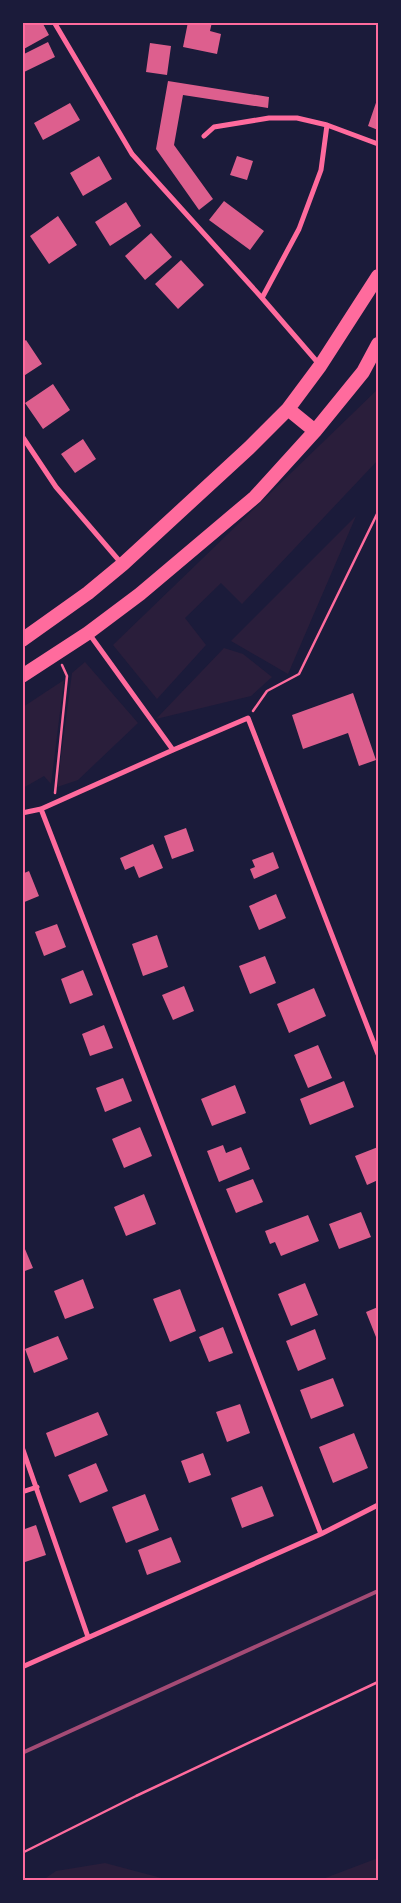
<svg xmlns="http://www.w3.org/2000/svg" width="401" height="1903" font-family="'Alegreya Sans',sans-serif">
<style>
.green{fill:#2a1e3b}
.building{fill:#dd5f8e}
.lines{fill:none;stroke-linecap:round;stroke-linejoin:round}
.path{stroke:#ff6b9d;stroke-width:2.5}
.minor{stroke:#ff6b9d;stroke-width:5}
.trunk{stroke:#ff6b9d;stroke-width:14}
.rail{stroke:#a44b75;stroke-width:4}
.neatline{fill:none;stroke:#ff6b9d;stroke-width:2}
</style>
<rect width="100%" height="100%" fill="#1b1b3a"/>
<!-- green -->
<path class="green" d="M 378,389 L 378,460 L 242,604 L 221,583 L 185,618 L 206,645 L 157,699 L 113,645 Z
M 356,516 L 288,674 L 231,641 Z
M 224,648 L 243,654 L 272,677 L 251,696 L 156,719 Z
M 85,662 L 138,723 L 78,780 L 57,787 L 72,673 Z
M 64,680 L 51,784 L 44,776 L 23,788 L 23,707 Z
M 378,1858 L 378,1880 L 320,1880 Z
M 105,1863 L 169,1880 L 43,1880 L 56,1871 Z"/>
<!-- building -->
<path class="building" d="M 30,22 L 42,22 L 49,35 L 22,50 L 22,27 Z
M 188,22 L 212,22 L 210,31 L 221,34 L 217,54 L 183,47 Z
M 48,42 L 55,57 L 22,73 L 22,55 Z
M 150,43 L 171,46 L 167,75 L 146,72 Z
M 168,81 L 269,97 L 268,108 L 183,95 L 174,145 L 213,199 L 199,210 L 156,149 Z
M 378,97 L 378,130 L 368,126 Z
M 70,103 L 80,120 L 43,140 L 34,123 Z
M 99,156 L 112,179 L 83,196 L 70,173 Z
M 237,156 L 253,161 L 247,180 L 230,175 Z
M 224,201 L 264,231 L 250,250 L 209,220 Z
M 126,202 L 141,226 L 110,246 L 95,222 Z
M 58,216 L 77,245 L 49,264 L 30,236 Z
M 151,233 L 172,257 L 145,280 L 125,256 Z
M 181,260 L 204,285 L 178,309 L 155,284 Z
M 26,340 L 42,364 L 22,377 L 22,343 Z
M 53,384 L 70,410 L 43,429 L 25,403 Z
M 83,439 L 96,459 L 75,473 L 61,454 Z
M 353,693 L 376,760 L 359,766 L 348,733 L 303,749 L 292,715 Z
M 186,828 L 194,851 L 172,859 L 164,836 Z
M 153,844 L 163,868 L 139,878 L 134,866 L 125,870 L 120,858 Z
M 273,852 L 279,868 L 254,879 L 250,869 L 255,867 L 252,860 Z
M 29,871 L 39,896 L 22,903 L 22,874 Z
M 276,894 L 286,918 L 259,930 L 249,906 Z
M 57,924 L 66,947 L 44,956 L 35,932 Z
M 157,935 L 168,967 L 143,976 L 132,944 Z
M 265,956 L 276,983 L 250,994 L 239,966 Z
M 83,970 L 93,995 L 70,1004 L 61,979 Z
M 184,986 L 194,1011 L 173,1020 L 162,995 Z
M 314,988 L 326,1016 L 289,1033 L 277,1004 Z
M 104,1025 L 113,1048 L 90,1056 L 82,1034 Z
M 318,1045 L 332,1078 L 308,1088 L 294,1055 Z
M 123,1078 L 132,1101 L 105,1112 L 96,1088 Z
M 344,1081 L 354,1107 L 310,1125 L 300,1099 Z
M 235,1085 L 246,1113 L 212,1126 L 201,1099 Z
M 140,1127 L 152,1156 L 124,1168 L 112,1139 Z
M 223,1145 L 226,1153 L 241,1147 L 250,1169 L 219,1182 L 207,1151 Z
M 378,1147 L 378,1180 L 367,1185 L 355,1156 Z
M 253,1179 L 263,1202 L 236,1213 L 226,1189 Z
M 144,1194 L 156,1224 L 126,1236 L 114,1207 Z
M 361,1212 L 371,1237 L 339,1249 L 329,1224 Z
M 308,1215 L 319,1241 L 281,1256 L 275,1242 L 270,1244 L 265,1231 Z
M 22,1242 L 33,1268 L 22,1272 Z
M 83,1279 L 94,1308 L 65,1319 L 54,1291 Z
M 305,1283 L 318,1315 L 291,1326 L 278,1294 Z
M 180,1289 L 196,1331 L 170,1342 L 153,1299 Z
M 378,1307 L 378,1342 L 366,1312 Z
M 223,1327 L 233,1353 L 209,1362 L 199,1337 Z
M 315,1329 L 326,1359 L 298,1371 L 286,1341 Z
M 58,1336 L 68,1359 L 34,1373 L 25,1349 Z
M 333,1378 L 344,1406 L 311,1419 L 300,1390 Z
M 240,1404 L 250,1433 L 227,1442 L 216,1412 Z
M 98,1412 L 108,1435 L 55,1457 L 46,1433 Z
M 354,1433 L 368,1468 L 333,1483 L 319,1447 Z
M 203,1453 L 211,1475 L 189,1483 L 181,1461 Z
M 96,1463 L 108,1491 L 80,1503 L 68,1475 Z
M 262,1486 L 274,1516 L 242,1528 L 231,1498 Z
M 145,1494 L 159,1530 L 126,1543 L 112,1507 Z
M 36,1525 L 46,1555 L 22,1563 L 22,1530 Z
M 171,1537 L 181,1562 L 147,1575 L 138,1550 Z"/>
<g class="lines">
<!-- path -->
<path class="path" d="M 253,711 L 267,691 L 299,674 L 378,512
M 55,793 L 67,676 L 62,665
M 22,1853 L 136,1796 L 378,1682"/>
<!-- minor -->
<path class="minor" d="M 54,22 L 132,154 L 262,298 L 319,364
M 204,136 L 214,127 L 269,118 L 297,118 L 327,125 L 378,144
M 262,298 L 299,229 L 321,170 L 327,125
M 22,436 L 56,487 L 122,564
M 90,635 L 173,750
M 41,809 L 321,1534
M 22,813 L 41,809 L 173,750 L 248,718 L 378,1054
M 22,1447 L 88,1637
M 22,1492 L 37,1487
M 22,1667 L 321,1534 L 378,1505"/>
<!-- trunk -->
<path class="trunk" d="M 288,409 L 315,431
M 22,640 L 88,593 L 123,564 L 249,448 L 288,409 L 320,366 L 378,276
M 22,676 L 88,633 L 140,594 L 255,497 L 315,431 L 363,372 L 378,344"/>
<!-- rail -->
<path class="rail" d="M 22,1753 L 378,1591"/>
</g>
<!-- border -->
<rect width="401" height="1903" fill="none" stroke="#1b1b3a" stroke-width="48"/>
<rect x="24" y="24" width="353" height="1855" class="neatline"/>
</svg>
